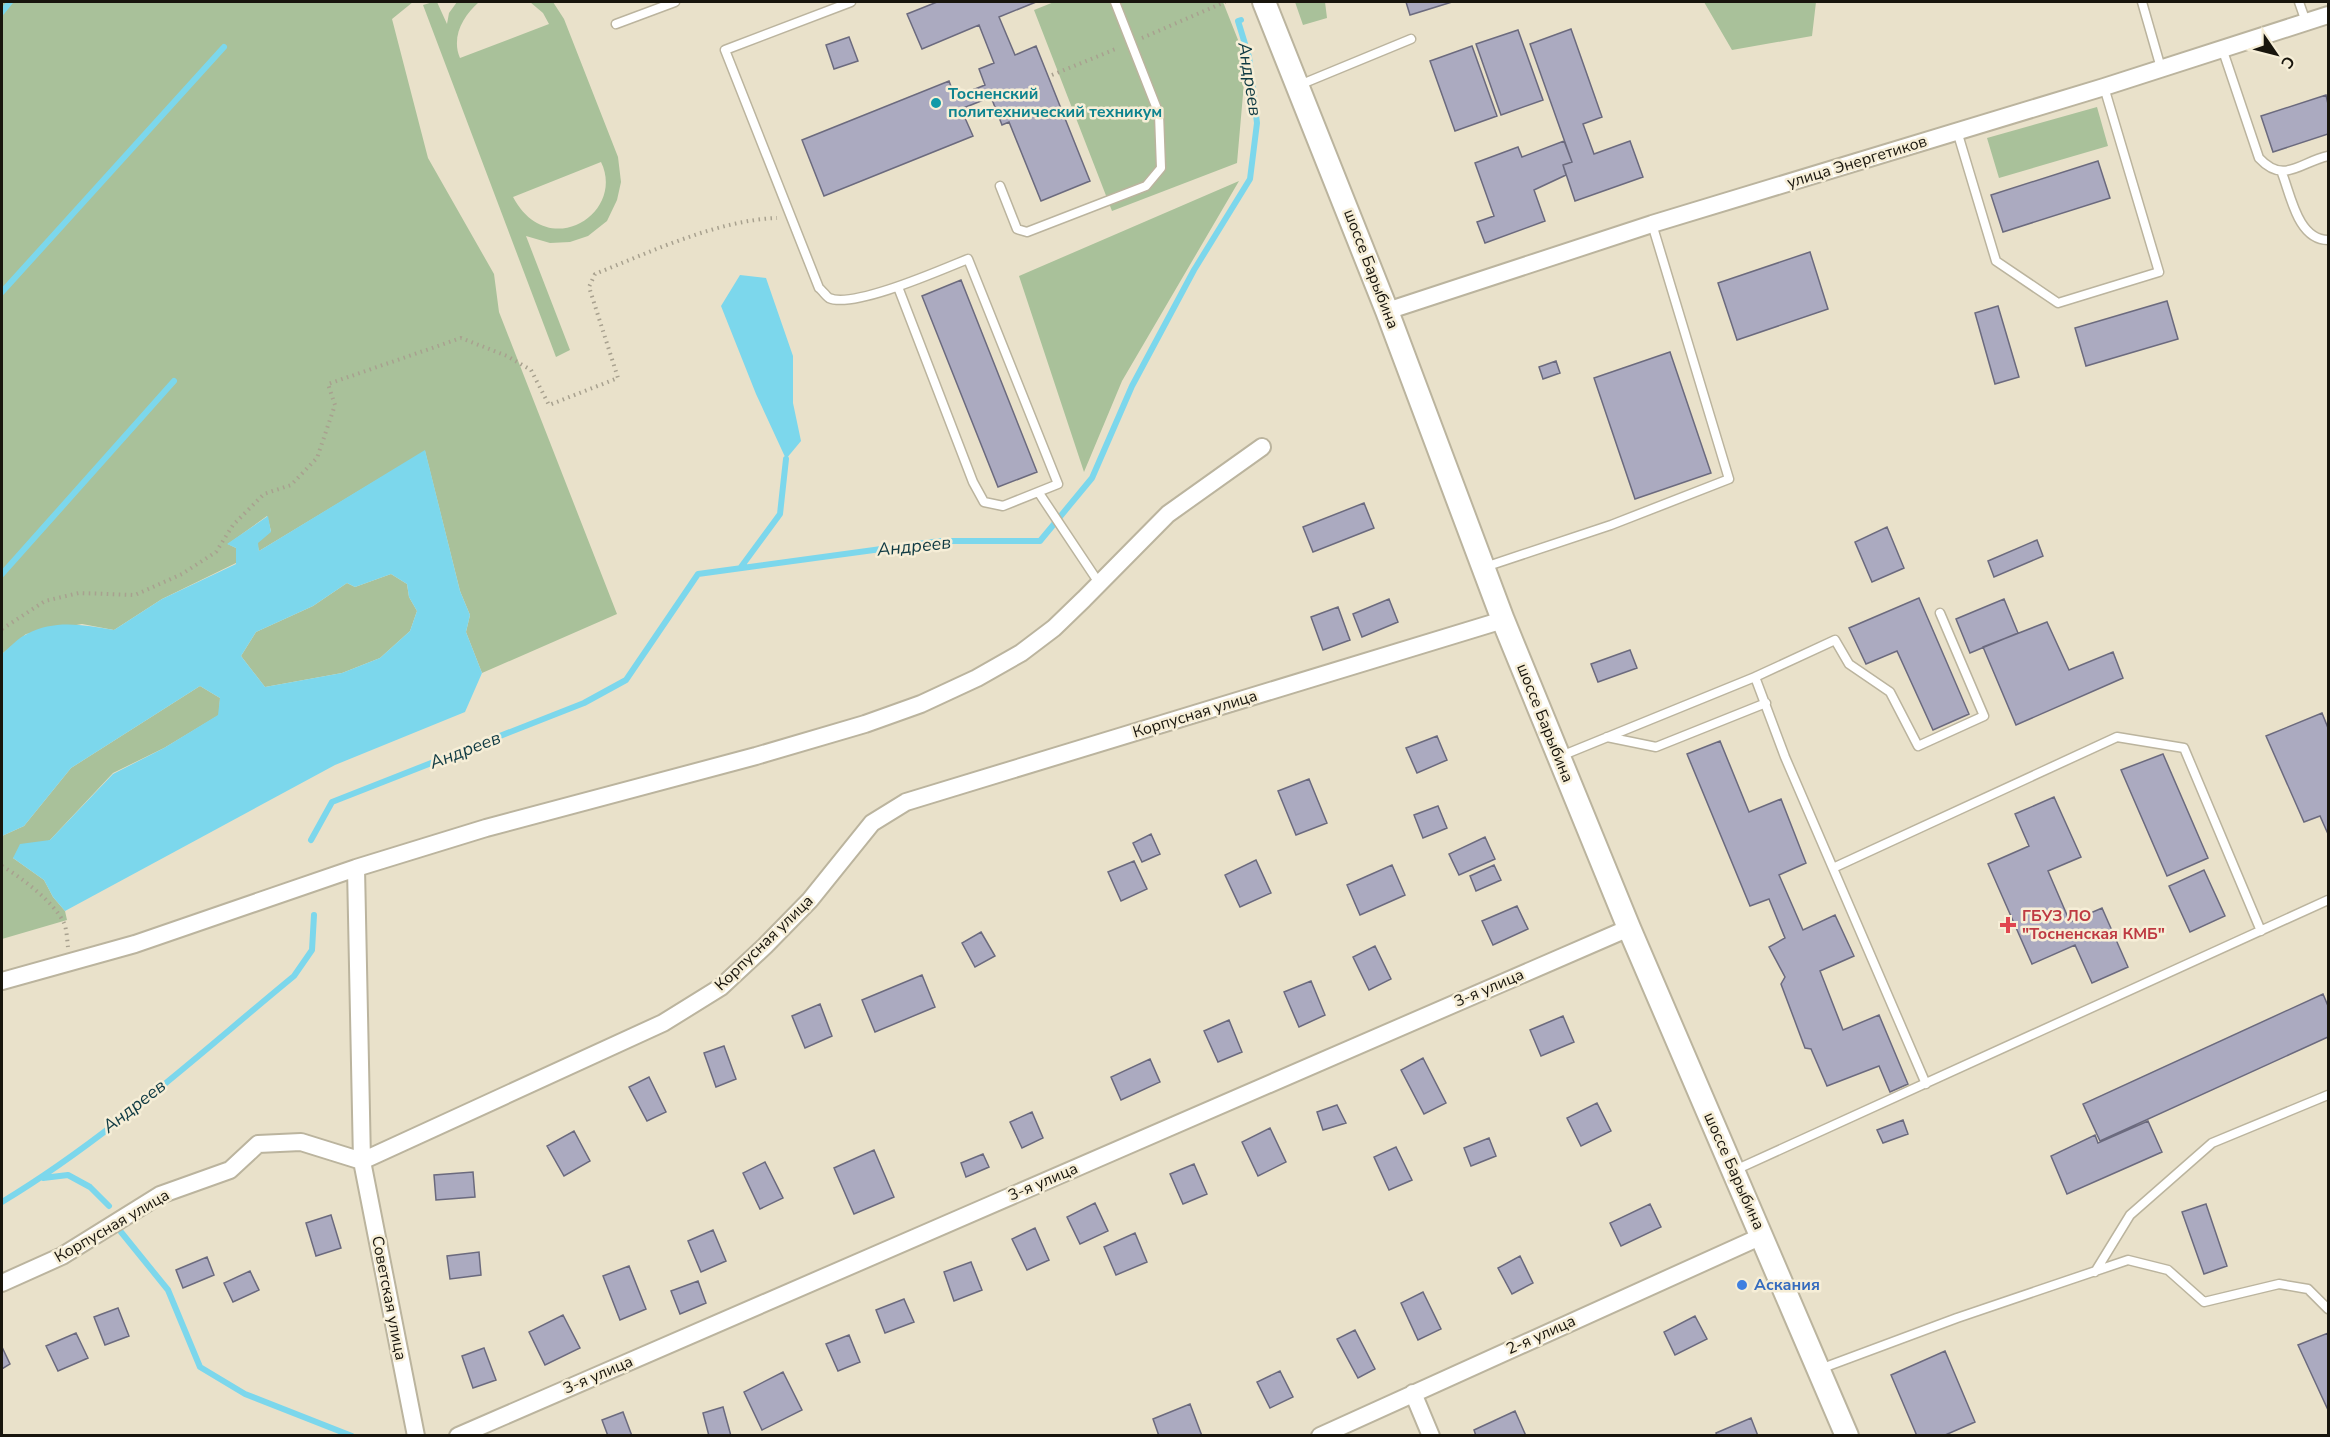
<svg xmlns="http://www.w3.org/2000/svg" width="2330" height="1437" font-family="'Nunito Sans',sans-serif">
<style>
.green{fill:#a9c19a;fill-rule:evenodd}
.water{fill:#7cd7ec;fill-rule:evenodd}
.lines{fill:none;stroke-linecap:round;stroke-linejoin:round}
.stream{stroke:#7cd7ec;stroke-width:6}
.building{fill:#abaac0;stroke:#6b6a7e;stroke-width:1.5}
.service-casing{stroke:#bbb49e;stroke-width:11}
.minor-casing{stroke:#bbb49e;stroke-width:20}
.secondary-casing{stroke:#bbb49e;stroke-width:26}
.path{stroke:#a8a18f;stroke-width:4;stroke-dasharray:1.5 4.5;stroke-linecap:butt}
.service{stroke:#fff;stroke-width:8}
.minor{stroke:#fff;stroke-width:16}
.secondary{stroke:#fff;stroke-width:22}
.culture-dot{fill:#0f9aa8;stroke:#f6eed7;stroke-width:2}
.health-dot{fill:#e0444e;stroke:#f6eed7;stroke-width:2}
.shop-dot{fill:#3f7fe0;stroke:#f6eed7;stroke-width:2}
.labels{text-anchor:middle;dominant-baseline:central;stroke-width:5;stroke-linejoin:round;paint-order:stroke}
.culture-label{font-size:16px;font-weight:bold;fill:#0d838f;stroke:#f6eed7;text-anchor:start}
.street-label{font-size:16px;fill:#18150d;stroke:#f6eed7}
.health-label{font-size:16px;font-weight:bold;fill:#be3a42;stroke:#f6eed7;text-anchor:start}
.shop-label{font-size:16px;font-weight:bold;fill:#366cbe;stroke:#f6eed7;text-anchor:start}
.water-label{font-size:18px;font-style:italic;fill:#0f3a43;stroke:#f6eed7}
</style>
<rect width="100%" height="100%" fill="#e9e1ca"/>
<!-- green -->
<path class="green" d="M 2,2 L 413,2 L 392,19 L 428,158 L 494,274 L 499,312 L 617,614 L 482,673 L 466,632 L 470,615 L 460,591 L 425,451 L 259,551 L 257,543 L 271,531 L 267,516 L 228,544 L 236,548 L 236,563 L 162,599 L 114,630 L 82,624 L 26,634 L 2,654 Z
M 433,2 L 437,2 L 447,24 L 449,13 L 457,2 L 479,2 C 463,16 451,37 460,58 L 549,24 L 543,13 L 530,2 L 553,2 L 564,19 L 618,157 L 621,182 L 617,200 L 607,221 L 588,236 L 570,242 L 550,243 L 526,236 L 570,350 L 556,357 L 423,5 ZM 601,162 C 626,213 548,263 513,197 Z
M 1054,2 L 1223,2 L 1246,60 L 1237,163 L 1112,211 L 1034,10 Z
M 1295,2 L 1325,2 L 1327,18 L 1303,25 Z
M 1704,2 L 1816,2 L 1812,36 L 1732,50 Z
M 2097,107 L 2108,146 L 1999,178 L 1987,138 Z
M 1239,181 L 1122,381 L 1084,472 L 1019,276 Z
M 391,574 L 407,584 L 409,597 L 417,611 L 410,631 L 380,658 L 342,673 L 265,687 L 241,656 L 256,632 L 313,606 L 347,583 L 355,587 Z
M 200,686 L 220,698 L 219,715 L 164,748 L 113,773 L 50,840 L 13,858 L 44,880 L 53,897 L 65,911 L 67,920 L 2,939 L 2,836 L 24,826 L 71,768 Z"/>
<!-- water -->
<path class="water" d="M 740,275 L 766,278 L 793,356 L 793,403 L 801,441 L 786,459 L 756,394 L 721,306 Z
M 425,450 L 460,591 L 470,615 L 466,632 L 482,673 L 465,712 L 335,765 L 65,911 L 53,897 L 44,880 L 13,858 L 20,844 L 50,840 L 113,774 L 164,748 L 218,715 L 220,698 L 200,686 L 71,768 L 24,826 L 2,836 L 2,654 C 10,647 18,638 27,634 C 55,619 84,625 114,630 L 162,599 L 236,564 L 236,548 L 227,544 L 268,516 L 271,532 L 258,543 L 259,551 ZM 391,574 L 407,584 L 409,597 L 417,611 L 410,631 L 380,658 L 342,673 L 265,687 L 241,656 L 256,632 L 313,606 L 347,583 L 355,587 Z"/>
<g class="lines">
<!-- stream -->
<path class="stream" d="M 2,12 L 10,2
M 2,292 L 224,47
M 741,567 L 780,514 L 786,459
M 2,574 L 174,381
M 311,840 L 332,802 L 584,703 L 626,680 L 698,574 L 940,541 L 1040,541 L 1092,478 L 1132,386 L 1194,270 L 1250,179 L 1257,123 L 1249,57 L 1238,21 L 1241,20
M 43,1178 L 68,1175 L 90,1187 L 109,1206
M 2,1202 C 107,1139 199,1054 294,976 L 312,950 L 314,915
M 121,1232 L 168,1290 L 200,1367 L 245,1394 L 352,1436"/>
</g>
<!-- building -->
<path class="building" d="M 937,2 L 1036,2 L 999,17 L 1015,55 L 1036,46 L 1090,181 L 1041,201 L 1009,122 L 1002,125 L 991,97 L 961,109 L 973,136 L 824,196 L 802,140 L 949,81 L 955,97 L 985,85 L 979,69 L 994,63 L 979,25 L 922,49 L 907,14 Z
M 1406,2 L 1452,2 L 1410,15 Z
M 1571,29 L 1602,117 L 1583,124 L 1594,154 L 1630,141 L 1643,177 L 1575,201 L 1563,165 L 1572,162 L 1530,44 Z
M 1518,30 L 1543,100 L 1501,115 L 1476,44 Z
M 849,37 L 858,61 L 834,69 L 826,45 Z
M 1472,46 L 1497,116 L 1455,131 L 1430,61 Z
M 2326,95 L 2328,104 L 2328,134 L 2273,152 L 2261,116 Z
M 1564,141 L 1572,162 L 1563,165 L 1566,175 L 1534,190 L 1545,221 L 1485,243 L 1477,222 L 1494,216 L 1475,163 L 1518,147 L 1522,157 Z
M 2098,161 L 2110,198 L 2003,232 L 1991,195 Z
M 1810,252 L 1828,309 L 1737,340 L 1718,283 Z
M 961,280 L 1037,472 L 998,487 L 922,296 Z
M 2167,301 L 2178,339 L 2086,366 L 2075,328 Z
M 1998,306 L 2019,377 L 1995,384 L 1975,313 Z
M 1670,352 L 1711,473 L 1635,499 L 1594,378 Z
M 1556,361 L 1560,373 L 1543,379 L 1539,367 Z
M 1364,503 L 1374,528 L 1313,552 L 1303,527 Z
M 1887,527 L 1904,568 L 1872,582 L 1855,542 Z
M 2037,540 L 2043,556 L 1994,577 L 1988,561 Z
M 1919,598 L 1969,714 L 1933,730 L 1897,651 L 1866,664 L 1849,628 Z
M 1389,599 L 1398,622 L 1362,637 L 1353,614 Z
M 2004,599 L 2018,633 L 1970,653 L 1956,619 Z
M 1338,607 L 1350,640 L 1323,650 L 1311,617 Z
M 2047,622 L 2069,670 L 2113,652 L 2123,678 L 2016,725 L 1983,647 Z
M 1630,650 L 1637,668 L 1598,682 L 1591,664 Z
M 2322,713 L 2328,728 L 2328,834 L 2320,816 L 2304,822 L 2266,736 Z
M 1437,736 L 1447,760 L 1417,773 L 1406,748 Z
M 1720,741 L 1749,812 L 1781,799 L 1806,863 L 1779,875 L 1803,930 L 1835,915 L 1854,956 L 1820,971 L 1843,1030 L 1879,1015 L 1908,1084 L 1890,1092 L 1879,1066 L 1827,1086 L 1811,1049 L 1805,1048 L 1781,984 L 1785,977 L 1769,947 L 1785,938 L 1769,899 L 1750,906 L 1687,754 Z
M 2163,754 L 2208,858 L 2167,876 L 2121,770 Z
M 1309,779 L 1327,823 L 1296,835 L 1278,791 Z
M 2054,797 L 2081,857 L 2048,871 L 2070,922 L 2102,908 L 2128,967 L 2092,983 L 2075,945 L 2032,964 L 1988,864 L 2029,846 L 2015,814 Z
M 1438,806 L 1447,828 L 1423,838 L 1414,815 Z
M 1151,834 L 1160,854 L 1142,862 L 1133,843 Z
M 1485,837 L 1495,859 L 1459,875 L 1449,854 Z
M 1256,860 L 1271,893 L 1240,907 L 1225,875 Z
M 1134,861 L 1147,889 L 1121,901 L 1108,872 Z
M 1392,865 L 1405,895 L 1360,915 L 1347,885 Z
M 1494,865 L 1501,880 L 1476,891 L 1470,876 Z
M 2204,870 L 2225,916 L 2190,932 L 2169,886 Z
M 1517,906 L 1528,929 L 1493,945 L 1482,921 Z
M 981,932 L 995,956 L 975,967 L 962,943 Z
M 1375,946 L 1391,979 L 1369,990 L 1353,957 Z
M 922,975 L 935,1007 L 875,1032 L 862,1000 Z
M 1311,981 L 1325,1015 L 1299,1027 L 1284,992 Z
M 2323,994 L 2328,1006 L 2328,1037 L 2100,1141 L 2083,1104 Z
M 820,1004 L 832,1036 L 805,1048 L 792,1016 Z
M 1563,1016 L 1574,1042 L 1541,1056 L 1530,1030 Z
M 1229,1020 L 1242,1052 L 1218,1062 L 1204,1031 Z
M 724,1046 L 736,1079 L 716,1087 L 704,1053 Z
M 1423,1058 L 1446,1103 L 1424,1114 L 1401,1070 Z
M 1150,1059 L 1160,1082 L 1121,1100 L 1111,1077 Z
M 649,1077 L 666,1112 L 647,1121 L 629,1087 Z
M 1597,1103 L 1611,1131 L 1581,1146 L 1567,1118 Z
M 1337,1105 L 1346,1123 L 1323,1130 L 1317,1112 Z
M 1032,1112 L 1043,1138 L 1022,1148 L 1010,1122 Z
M 1903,1120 L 1908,1134 L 1883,1143 L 1877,1130 Z
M 2148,1121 L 2162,1152 L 2067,1194 L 2051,1156 L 2095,1135 L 2098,1143 Z
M 1270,1128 L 1286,1162 L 1258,1176 L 1242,1142 Z
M 574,1131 L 590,1161 L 564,1176 L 547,1146 Z
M 1489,1138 L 1496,1156 L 1471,1166 L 1464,1148 Z
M 1396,1147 L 1412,1180 L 1389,1190 L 1374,1157 Z
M 874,1150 L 894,1197 L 854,1214 L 834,1168 Z
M 983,1154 L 989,1167 L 966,1177 L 961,1163 Z
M 765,1162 L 783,1198 L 760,1209 L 743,1173 Z
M 1194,1164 L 1207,1194 L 1183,1204 L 1170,1174 Z
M 473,1172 L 475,1197 L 436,1200 L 434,1175 Z
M 1095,1203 L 1108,1231 L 1080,1244 L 1067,1217 Z
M 1650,1204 L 1661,1227 L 1621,1246 L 1610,1223 Z
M 2206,1204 L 2227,1266 L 2204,1274 L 2182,1212 Z
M 331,1215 L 341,1248 L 316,1256 L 306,1223 Z
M 1035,1228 L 1049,1260 L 1027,1270 L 1012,1239 Z
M 713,1230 L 726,1261 L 701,1272 L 688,1241 Z
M 1135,1233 L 1147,1262 L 1116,1275 L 1104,1247 Z
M 479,1252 L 481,1275 L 450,1279 L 447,1256 Z
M 1520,1256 L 1533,1283 L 1512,1294 L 1498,1268 Z
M 207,1257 L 214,1275 L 183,1288 L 176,1270 Z
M 971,1262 L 982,1290 L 954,1301 L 944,1272 Z
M 629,1266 L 646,1309 L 620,1320 L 603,1276 Z
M 250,1271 L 259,1290 L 233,1302 L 224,1283 Z
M 698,1281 L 706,1303 L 680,1314 L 671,1291 Z
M 1423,1292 L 1441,1329 L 1418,1340 L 1401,1303 Z
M 904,1299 L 914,1322 L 885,1333 L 876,1310 Z
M 118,1308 L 129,1336 L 105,1345 L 94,1317 Z
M 563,1315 L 580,1348 L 545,1365 L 529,1332 Z
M 1695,1316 L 1707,1339 L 1675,1355 L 1664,1332 Z
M 1355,1330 L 1375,1369 L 1358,1378 L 1337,1339 Z
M 76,1333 L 88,1358 L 58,1371 L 46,1346 Z
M 2328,1333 L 2328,1410 L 2298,1345 Z
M 849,1335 L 860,1362 L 838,1371 L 826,1344 Z
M 2,1347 L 10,1364 L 2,1369 Z
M 484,1348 L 496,1380 L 473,1388 L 462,1356 Z
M 1945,1351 L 1975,1422 L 1943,1436 L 1917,1436 L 1891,1375 Z
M 1280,1371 L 1293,1397 L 1270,1408 L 1257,1382 Z
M 783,1372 L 802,1410 L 762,1430 L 744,1392 Z
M 1190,1404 L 1202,1436 L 1159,1436 L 1153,1419 Z
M 723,1407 L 731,1436 L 709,1436 L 703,1413 Z
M 1515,1411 L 1526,1436 L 1476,1436 L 1474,1430 Z
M 623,1412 L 632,1436 L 608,1436 L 602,1420 Z
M 1751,1418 L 1758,1436 L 1717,1436 L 1716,1433 Z"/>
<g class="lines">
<!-- service casing -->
<g class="service-casing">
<path id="service" d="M 851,2 L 725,50 L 819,288 C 822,290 826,296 829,298 C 853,309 943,269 968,259 L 1058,484 L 1003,506 L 984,502 L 973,482 L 898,287
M 2142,2 L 2161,68
M 2299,2 L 2306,22
M 616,24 L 675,2
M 2222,48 L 2259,158 C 2284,185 2300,162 2328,156
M 1297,86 L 1411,39
M 1957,131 L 1996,261 L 2058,303 L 2159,272 L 2104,87
M 2282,173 C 2291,196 2298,240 2328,240
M 1000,186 L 1017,229 L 1027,232 L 1146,186 L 1161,168 L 1159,114 L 1115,2
M 1039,493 L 1099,583
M 1485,567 L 1611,525 L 1729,479 L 1652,224
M 1755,677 L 1835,640 L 1849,664 L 1890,692 L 1918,746 L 1984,716 L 1940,613
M 1607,737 L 1656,747 L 1766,703
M 1561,756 L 1755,677 L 1785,757 L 1926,1084
M 1833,868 L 2117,737 L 2184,748 L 2261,931
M 1733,1171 L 2328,900
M 2095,1272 L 2130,1215 L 2212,1143 L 2328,1095
M 1820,1369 L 1957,1318 L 2128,1260 L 2168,1270 L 2204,1302 L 2279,1284 L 2308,1289 L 2328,1309"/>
</g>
<!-- minor casing -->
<g class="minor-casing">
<path id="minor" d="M 1387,311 L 1652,224 L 2104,87 L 2328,15
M 356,868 L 362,1161 L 416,1436
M 2,981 L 135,944 L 356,868 L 486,828 L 756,756 L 865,724 L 921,704 L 977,678 L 1021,653 L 1054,628 L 1084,599 L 1168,514 L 1262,447
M 2,1283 L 62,1256 L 160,1195 L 230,1170 L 258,1144 L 301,1142 L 362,1161 L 663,1023 L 721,987 L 765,946 L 810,900 L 872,823 L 906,802 L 1503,620
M 1413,1393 L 1431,1436
M 458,1436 L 1629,928
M 1320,1436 L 1762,1236"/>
</g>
<!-- secondary casing -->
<g class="secondary-casing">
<path id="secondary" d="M 1264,2 L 1387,311 L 1503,620 L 1629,928 L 1847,1436"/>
</g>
<!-- path -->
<path class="path" d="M 1142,38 L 1225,2
M 1052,75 L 1118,48
M 2,629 L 45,601 L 79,593 L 135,595 L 182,574 L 216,552 L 233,525 L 264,494 L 291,485 L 317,458 L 335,405 L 328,384 L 461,338 L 507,356 L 531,370 L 549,405 L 618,378 L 589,287 L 595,274 C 650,252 718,220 777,218
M 2,866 C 22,878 54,902 64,923 C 67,930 67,940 68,947"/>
<!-- service -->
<use href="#service" class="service"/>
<!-- minor -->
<use href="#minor" class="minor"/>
<!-- secondary -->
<use href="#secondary" class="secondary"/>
</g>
<!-- markers -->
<circle class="culture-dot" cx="936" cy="103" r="6"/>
<path class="health-dot" d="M2005 916h6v6h6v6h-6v6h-6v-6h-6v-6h6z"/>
<circle class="shop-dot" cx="1742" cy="1285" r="6"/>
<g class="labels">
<!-- culture labels -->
<g class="culture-label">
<text x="948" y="94">Тосненский<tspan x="948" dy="18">политехнический техникум</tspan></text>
</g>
<!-- street labels -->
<g class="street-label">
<text transform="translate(1857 162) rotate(-17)">улица Энергетиков</text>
<text transform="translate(1371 269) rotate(69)">шоссе Барыбина</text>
<text transform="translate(1195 714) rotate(-17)">Корпусная улица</text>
<text transform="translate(1545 723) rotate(68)">шоссе Барыбина</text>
<text transform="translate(764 943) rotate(-44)">Корпусная улица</text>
<text transform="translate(1489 988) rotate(-23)">3-я улица</text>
<text transform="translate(1734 1171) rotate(66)">шоссе Барыбина</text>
<text transform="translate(1043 1182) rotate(-23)">3-я улица</text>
<text transform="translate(112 1226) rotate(-30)">Корпусная улица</text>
<text transform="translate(389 1298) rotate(79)">Советская улица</text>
<text transform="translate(1541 1335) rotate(-24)">2-я улица</text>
<text transform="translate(598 1375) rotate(-23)">3-я улица</text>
</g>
<!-- health labels -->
<g class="health-label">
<text x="2022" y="916">ГБУЗ ЛО<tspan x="2022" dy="18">"Тосненская КМБ"</tspan></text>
</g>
<!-- shop labels -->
<g class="shop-label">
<text x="1754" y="1285">Аскания</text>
</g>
<!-- water labels -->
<g class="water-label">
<text transform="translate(1250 79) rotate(81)">Андреев</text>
<text transform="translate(914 546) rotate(-6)">Андреев</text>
<text transform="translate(465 750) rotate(-21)">Андреев</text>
<text transform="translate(134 1106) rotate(-38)">Андреев</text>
</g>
</g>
<!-- border -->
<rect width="2330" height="1437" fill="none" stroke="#18150d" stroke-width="6"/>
<!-- north arrow -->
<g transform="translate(2276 54) rotate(125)" stroke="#f6eed7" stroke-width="4.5" paint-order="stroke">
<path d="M0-4.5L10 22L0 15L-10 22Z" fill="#18150d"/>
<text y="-9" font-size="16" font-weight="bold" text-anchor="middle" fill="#18150d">С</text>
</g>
</svg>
